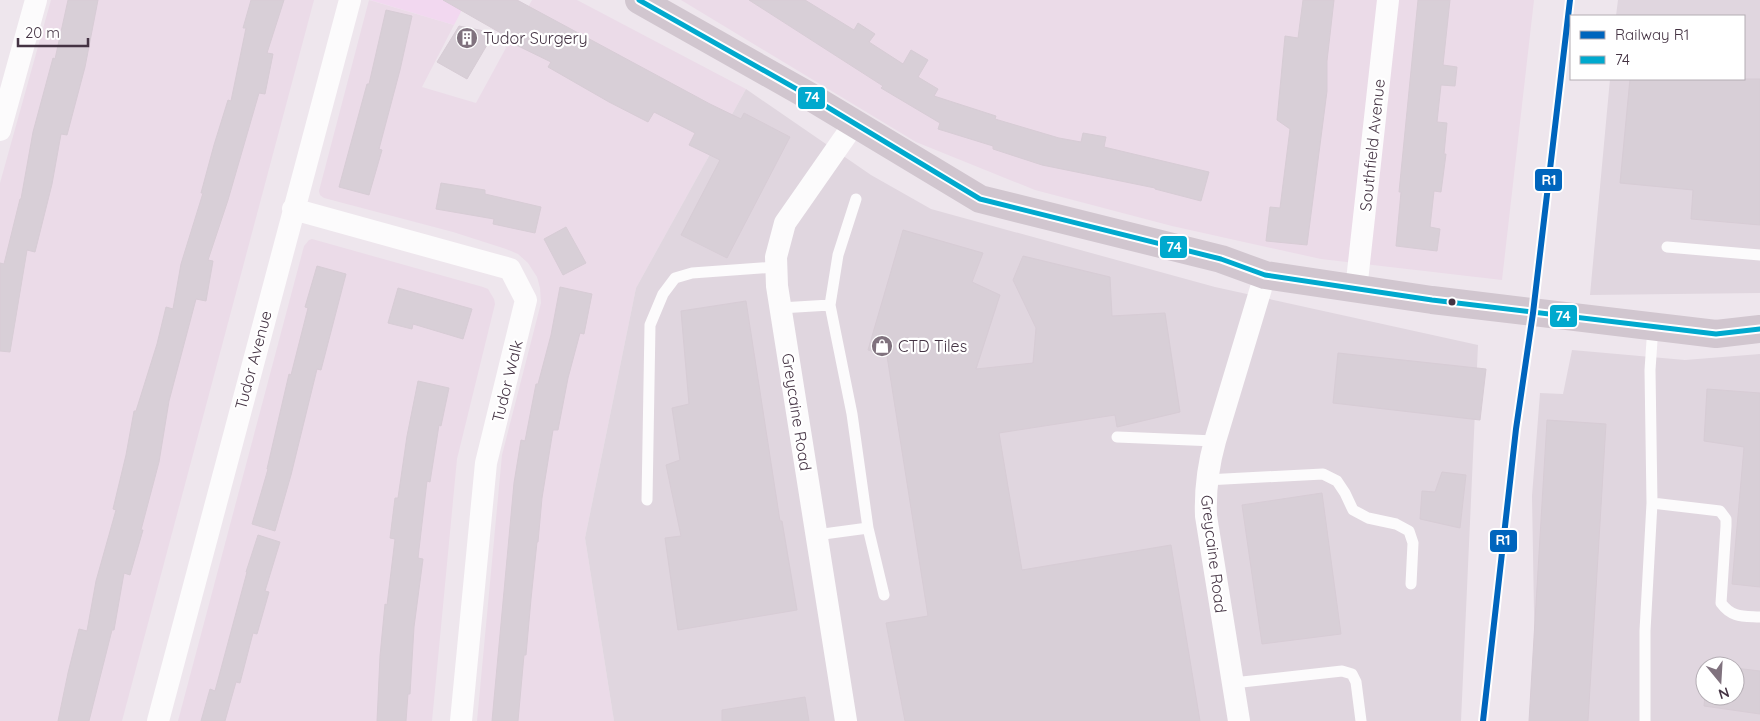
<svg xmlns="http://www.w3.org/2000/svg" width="1760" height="721" font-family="Quicksand,sans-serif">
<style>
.residential{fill:#ebdbe8}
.commercial{fill:#f2d8f0}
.industrial{fill:#e0d6df;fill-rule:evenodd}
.building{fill:#d8cfd7;stroke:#d7ccd5}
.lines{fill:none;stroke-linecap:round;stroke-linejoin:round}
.lane{stroke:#fcfbfc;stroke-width:11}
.street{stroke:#fcfbfc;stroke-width:22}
.secondary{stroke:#d1c6cf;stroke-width:28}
.bus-1-casing{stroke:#fff;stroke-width:9}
.bus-1{stroke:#00a9ce;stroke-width:5}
.rail-1-casing{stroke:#fff;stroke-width:10}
.rail-1{stroke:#0065bd;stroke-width:6}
.bus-dot{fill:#443343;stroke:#fff;stroke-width:2}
.labels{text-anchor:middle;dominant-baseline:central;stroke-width:4.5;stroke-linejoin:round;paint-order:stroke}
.poi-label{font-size:16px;fill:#443343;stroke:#fff;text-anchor:start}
.street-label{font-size:16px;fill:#443343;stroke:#fff}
.line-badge{stroke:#fff;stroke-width:2}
.badge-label{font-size:14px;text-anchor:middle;font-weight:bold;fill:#fff}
</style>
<rect width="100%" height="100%" fill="#eee6ed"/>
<!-- residential -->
<path class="residential" d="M 51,0 L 314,0 L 122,721 L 0,721 L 0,183 Z
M 369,0 L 454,25 L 422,87 L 476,103 L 532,0 L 577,0 L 746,89 L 636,288 L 585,538 L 614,721 L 477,721 L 502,455 L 541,303 L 540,288 L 537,277 L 528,263 L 518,254 L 506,249 L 453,232 L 324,198 L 320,195 L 319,191 Z
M 681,0 L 1534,0 L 1502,280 L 1321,259 L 1172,226 L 1035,190 L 916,142 Z
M 312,239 L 483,287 L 488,289 L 494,299 L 495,304 L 457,459 L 432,721 L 178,721 L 304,246 L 309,240 Z"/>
<!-- commercial -->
<path class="commercial" d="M 370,0 L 467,0 L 454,25 Z"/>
<!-- industrial -->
<path class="industrial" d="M 1618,0 L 1760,0 L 1760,293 L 1590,295 L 1610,79 L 1744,79 L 1744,16 L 1616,16 Z
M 746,89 L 871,175 L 931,209 L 1215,287 L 1478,345 L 1461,721 L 614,721 L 585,538 L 636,288 Z
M 1572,350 L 1685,360 L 1760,354 L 1760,721 L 1532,721 L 1535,670 L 1532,496 L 1540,393 L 1563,394 ZM 1705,666 L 1735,666 L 1735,696 L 1705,696 Z"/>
<!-- building -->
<path class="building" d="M 68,0 L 98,0 L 85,67 L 67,135 L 61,134 L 52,184 L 35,252 L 27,250 L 10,352 L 0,351 L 0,263 L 4,264 L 20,199 L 21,199 L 33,132 L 53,58 L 55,59 Z
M 251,0 L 284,0 L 267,53 L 273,54 L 265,94 L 259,93 L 228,200 L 208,260 L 213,261 L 206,301 L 196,299 L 169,401 L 159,462 L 141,530 L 143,530 L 130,575 L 124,573 L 114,630 L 112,630 L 89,721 L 58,721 L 68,673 L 79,629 L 87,631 L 96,581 L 116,510 L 113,509 L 126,455 L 134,411 L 136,411 L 157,344 L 166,307 L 173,309 L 181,264 L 203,193 L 201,193 L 214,145 L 228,100 L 231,101 L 246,28 L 243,28 Z
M 443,0 L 517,0 L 710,104 L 741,119 L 744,113 L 790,137 L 727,258 L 681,235 L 720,160 L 689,145 L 695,133 L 654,112 L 648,122 L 609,102 L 548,67 L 551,62 L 512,43 L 513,40 Z
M 749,0 L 805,0 L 854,30 L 858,23 L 875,34 L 869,42 L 903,64 L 911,50 L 928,60 L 918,77 L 938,89 L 934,96 L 996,116 L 995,119 L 1059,138 L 1081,142 L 1083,133 L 1106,137 L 1104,147 L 1209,172 L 1201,201 L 1155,189 L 1155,188 L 1042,165 L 993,149 L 993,146 L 938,129 L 940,123 L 881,88 L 883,86 Z
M 1303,0 L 1334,0 L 1327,61 L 1327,91 L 1307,245 L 1266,241 L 1270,207 L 1280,208 L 1290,129 L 1277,120 L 1285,36 L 1298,38 Z
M 1418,0 L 1450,0 L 1443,65 L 1457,67 L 1455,86 L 1441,85 L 1437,122 L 1447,123 L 1444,154 L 1446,154 L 1441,192 L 1434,191 L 1430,227 L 1440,229 L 1437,251 L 1396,246 L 1401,192 L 1399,192 Z
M 386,10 L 412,16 L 400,70 L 379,149 L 382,150 L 369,195 L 339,187 L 367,84 L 369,84 Z
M 459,26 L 494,33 L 467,79 L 437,62 Z
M 1630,79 L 1760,79 L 1760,225 L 1691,219 L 1693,190 L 1620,183 Z
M 441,183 L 485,190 L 485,194 L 541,207 L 535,233 L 493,224 L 494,219 L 436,209 Z
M 566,227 L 586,263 L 563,275 L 544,239 Z
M 903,230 L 983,253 L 972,282 L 1000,295 L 976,369 L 1033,363 L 1036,328 L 1013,280 L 1023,256 L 1110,277 L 1112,316 L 1165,313 L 1180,412 L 1117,427 L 1115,415 L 999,433 L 1022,570 L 1171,545 L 1200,721 L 905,721 L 886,623 L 928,616 L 887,356 L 868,350 Z
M 317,266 L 346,274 L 321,370 L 317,369 L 291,475 L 275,531 L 252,524 L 268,469 L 267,469 L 289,374 L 291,375 L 308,308 L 305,307 Z
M 560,287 L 592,294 L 584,334 L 580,333 L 568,378 L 558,430 L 553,430 L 542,498 L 538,542 L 537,542 L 531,599 L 526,655 L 524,655 L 518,721 L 492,721 L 514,483 L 521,440 L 525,441 L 536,384 L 538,384 L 551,335 Z
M 398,288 L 472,309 L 463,339 L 413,324 L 412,329 L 388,323 Z
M 746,301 L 780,521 L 782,521 L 797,610 L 678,630 L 665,538 L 681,536 L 666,465 L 680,460 L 672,408 L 689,404 L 681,311 Z
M 1338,353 L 1486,369 L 1480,420 L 1333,403 Z
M 418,381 L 449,388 L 441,426 L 439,425 L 430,482 L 427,481 L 418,558 L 423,559 L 414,627 L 410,694 L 408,694 L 406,721 L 377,721 L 380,656 L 385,604 L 387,605 L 395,539 L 390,538 L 395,498 L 398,498 L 407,436 Z
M 1707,389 L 1760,393 L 1760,587 L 1732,584 L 1744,447 L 1704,441 Z
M 1547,420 L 1606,424 L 1588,721 L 1529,721 Z
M 1442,472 L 1466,475 L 1460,528 L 1420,519 L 1422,491 L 1435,492 Z
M 1322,493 L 1341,634 L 1262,644 L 1242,505 Z
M 258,535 L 280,542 L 265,591 L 269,592 L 257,634 L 253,633 L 240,683 L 236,682 L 225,721 L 201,721 L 210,689 L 215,691 L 247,572 L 246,572 Z
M 1735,668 L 1760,671 L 1760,714 L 1704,706 L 1705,696 L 1735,696 Z
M 805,697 L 809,721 L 722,721 L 722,710 Z"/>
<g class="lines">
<!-- lane -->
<path class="lane" d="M 856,199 L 838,255 L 830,305 L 852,414 L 868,528 L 884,595
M 1667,247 L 1760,255
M 780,308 L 830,305
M 1117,437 L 1215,441
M 1206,480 L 1323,474 L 1337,481 L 1345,493 L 1353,510 L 1368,518 L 1396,524 L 1409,531 L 1413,543 L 1411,584
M 647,500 L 650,325 L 663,294 L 675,278 L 692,273 L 776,267
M 1652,503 L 1720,511 L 1726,519 L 1726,526 L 1721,603 C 1732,618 1743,616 1760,617
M 816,535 L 868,528
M 1233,683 L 1342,671 L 1352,674 L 1356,682 L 1361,721
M 1645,721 L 1645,631 L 1652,503 L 1650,370 L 1653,326"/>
<!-- street -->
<path class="street" d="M 0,130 L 36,0
M 293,209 L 510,269 L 526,300 L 486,463 L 461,721
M 1356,290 L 1388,0
M 158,721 L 350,0
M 846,721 L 777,286 L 776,257 L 785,223 L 854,124
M 1239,721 L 1206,516 C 1205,490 1208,466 1215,441 L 1265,275"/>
<!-- secondary -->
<path class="secondary" d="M 639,0 L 809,96 L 980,199 L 1221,259 L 1265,275 L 1432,300 L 1716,334 L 1760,329"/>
<!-- bus-1 casing -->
<g class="bus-1-casing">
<path id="bus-1" d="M 639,0 L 809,96 L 980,199 L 1221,259 L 1265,275 L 1432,300 L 1716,334 L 1760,329"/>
</g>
<!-- bus-1 -->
<use href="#bus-1" class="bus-1"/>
<!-- rail-1 casing -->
<g class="rail-1-casing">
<path id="rail-1" d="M 1483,721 L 1516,429 L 1533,313 L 1570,0"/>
</g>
<!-- rail-1 -->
<use href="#rail-1" class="rail-1"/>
</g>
<!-- icons -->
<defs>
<g id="building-disc" transform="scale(1.125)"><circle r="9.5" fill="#80727e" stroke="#fff"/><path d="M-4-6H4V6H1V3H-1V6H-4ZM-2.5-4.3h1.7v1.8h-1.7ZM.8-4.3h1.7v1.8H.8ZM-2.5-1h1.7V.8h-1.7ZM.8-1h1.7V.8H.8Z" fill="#fff"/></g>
<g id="shop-disc" transform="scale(1.125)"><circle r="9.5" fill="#80727e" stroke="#fff"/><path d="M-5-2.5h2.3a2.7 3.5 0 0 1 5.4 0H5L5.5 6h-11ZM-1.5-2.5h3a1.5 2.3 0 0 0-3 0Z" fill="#fff"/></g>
</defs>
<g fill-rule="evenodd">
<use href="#building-disc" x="467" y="38"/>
<use href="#shop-disc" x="882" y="346"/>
</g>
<!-- markers -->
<circle class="bus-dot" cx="1452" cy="302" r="4.5"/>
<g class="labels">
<!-- poi labels -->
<g class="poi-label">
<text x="483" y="38">Tudor Surgery</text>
<text x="898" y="346">CTD Tiles</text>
</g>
<!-- street labels -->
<g class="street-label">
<text transform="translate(1372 145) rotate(-84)">Southfield Avenue</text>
<text transform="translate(253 360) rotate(-75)">Tudor Avenue</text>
<text transform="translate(507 381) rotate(-76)">Tudor Walk</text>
<text transform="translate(797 412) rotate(81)">Greycaine Road</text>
<text transform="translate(1214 554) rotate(83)">Greycaine Road</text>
</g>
</g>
<g class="line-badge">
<rect x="797" y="86" width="29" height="24" rx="5" fill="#00a9ce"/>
<rect x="1534" y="168" width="29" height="24" rx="5" fill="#0065bd"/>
<rect x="1159" y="235" width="29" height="24" rx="5" fill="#00a9ce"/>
<rect x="1549" y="304" width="29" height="24" rx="5" fill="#00a9ce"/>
<rect x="1489" y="529" width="29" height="24" rx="5" fill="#0065bd"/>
</g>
<g class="badge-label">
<text x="812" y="102">74</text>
<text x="1549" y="185">R1</text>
<text x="1174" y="252">74</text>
<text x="1563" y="321">74</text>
<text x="1503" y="545">R1</text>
</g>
<!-- legend -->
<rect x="1570" y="15" width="175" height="65" fill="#ffffff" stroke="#b4adb4"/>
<rect x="1580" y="31" width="25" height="8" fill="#0065bd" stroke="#b4adb4"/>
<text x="1615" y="40" font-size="15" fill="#443343">Railway R1</text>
<rect x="1580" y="56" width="25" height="8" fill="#00a9ce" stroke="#b4adb4"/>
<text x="1615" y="65" font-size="15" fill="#443343">74</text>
<!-- north arrow -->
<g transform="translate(1720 681) rotate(162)"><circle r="24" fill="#ffffff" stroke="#b4adb4"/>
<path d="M0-4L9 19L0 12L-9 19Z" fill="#80727e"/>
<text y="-8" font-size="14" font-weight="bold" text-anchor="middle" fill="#443343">N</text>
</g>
<!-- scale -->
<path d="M18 38v8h70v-8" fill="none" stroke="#443343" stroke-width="2.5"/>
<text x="25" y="38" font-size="15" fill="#443343" stroke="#ffffff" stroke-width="4" paint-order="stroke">20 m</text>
</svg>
